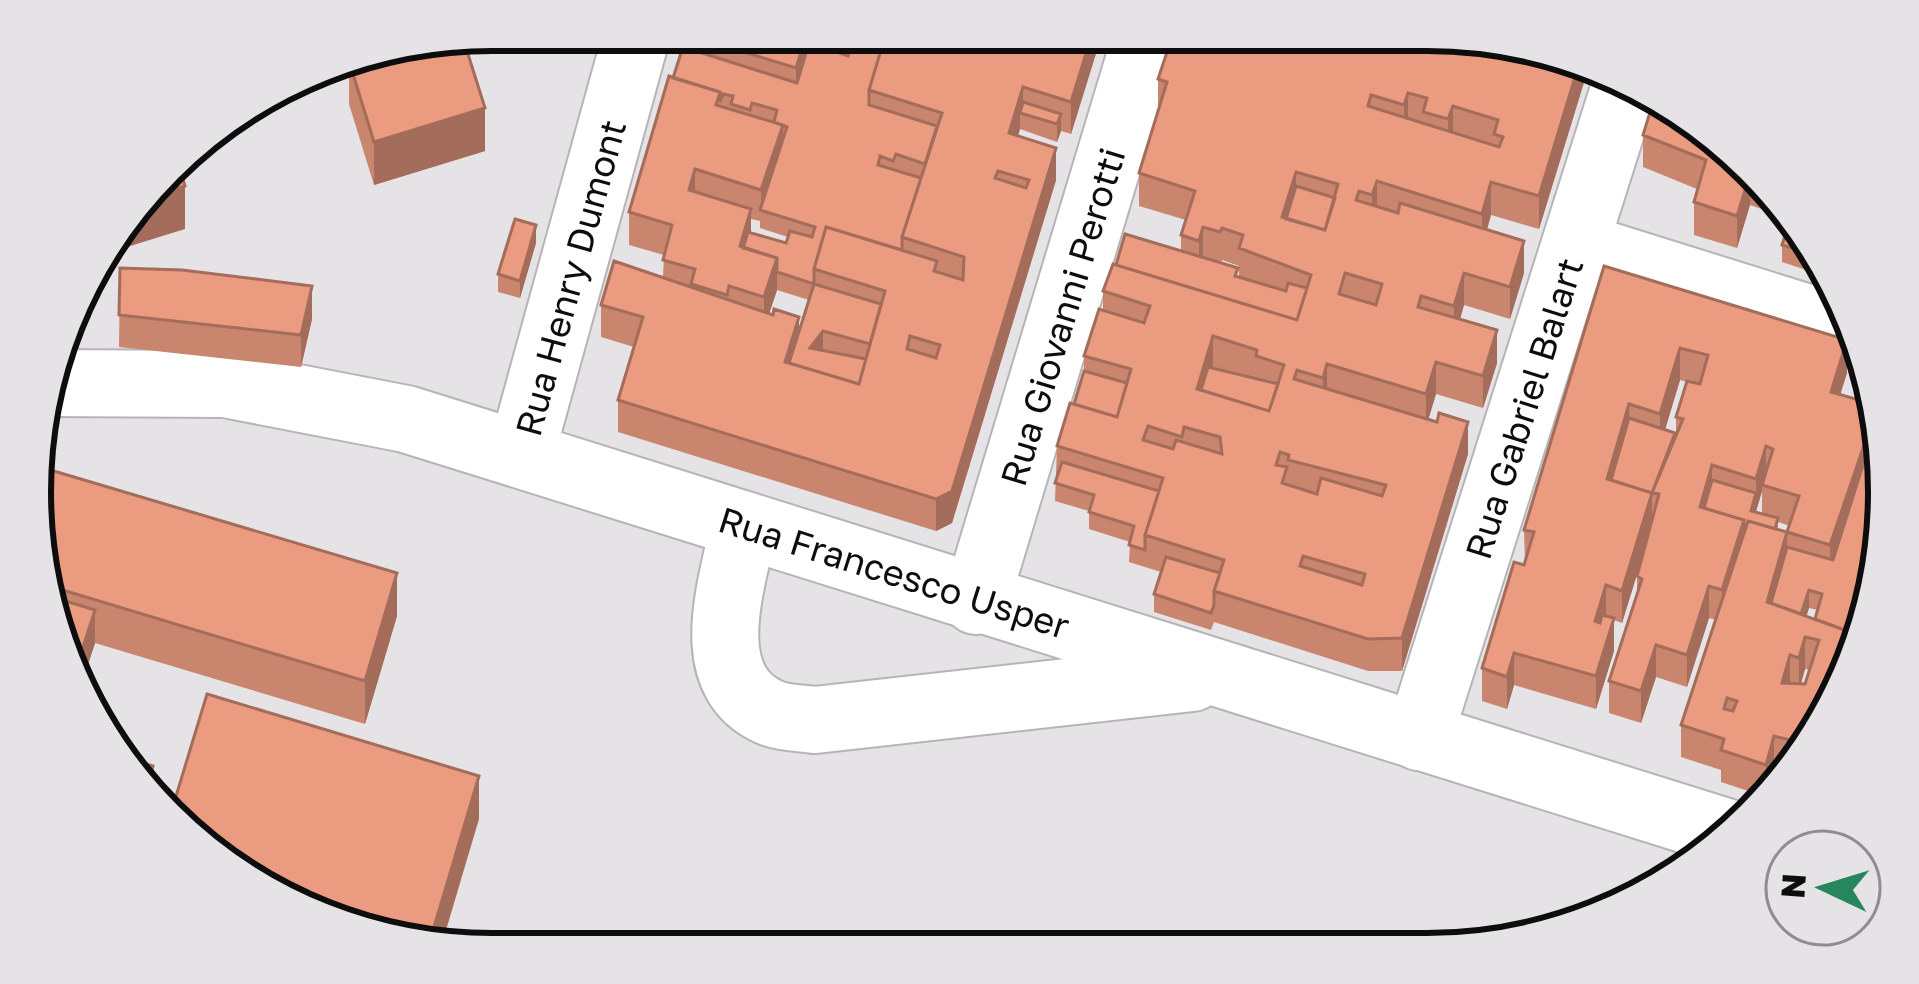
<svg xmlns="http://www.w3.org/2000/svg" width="1919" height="984" font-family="'Golos Text',sans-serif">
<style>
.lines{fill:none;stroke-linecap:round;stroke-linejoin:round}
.minor-casing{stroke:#b7b4b7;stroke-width:70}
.minor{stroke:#fff;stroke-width:66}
.wall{fill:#c9856e;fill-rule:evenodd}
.shaded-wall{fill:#a46c5a}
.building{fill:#ea9b80;stroke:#a46c5a;stroke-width:3;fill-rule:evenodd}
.labels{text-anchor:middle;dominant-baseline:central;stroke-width:9;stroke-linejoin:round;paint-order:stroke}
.street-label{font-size:36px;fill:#0e0d0e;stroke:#e5e3e6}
.rim{fill:none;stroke:#0e0d0e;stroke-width:6}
</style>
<rect width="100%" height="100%" fill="#e5e3e6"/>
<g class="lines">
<!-- minor casing -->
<g class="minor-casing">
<g id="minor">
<path d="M 1577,246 L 1859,334"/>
<path id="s1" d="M 45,383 L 225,384 L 406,419 L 1729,833"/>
<path id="s2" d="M 521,454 L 638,30"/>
<path d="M 744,525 C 733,582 697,679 769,712 C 782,718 801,718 815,720 L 1192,678"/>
<path id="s3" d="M 976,601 L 1148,31"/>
<path id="s4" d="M 1419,737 L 1628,77"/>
</g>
</g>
<!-- minor -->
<use href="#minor" class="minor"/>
</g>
<!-- wall -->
<path class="wall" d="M 684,30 L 1103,31 L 1071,134 L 1061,131 L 1057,142 L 1020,129 L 1018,136 L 1056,180 L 952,523 L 936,531 L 618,432 L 618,400 L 634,347 L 601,337 L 601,305 L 663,277 L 664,255 L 629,245 L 629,212 L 683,47 ZM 816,43 L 849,53 L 848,56 L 815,46 ZM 751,219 L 760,221 L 760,228 L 788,237 L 786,243 L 751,232 ZM 777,290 L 809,300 L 799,332 L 769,314 Z
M 1184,31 L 1457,31 L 1589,66 L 1539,229 L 1491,215 L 1487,230 L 1524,273 L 1510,319 L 1464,305 L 1460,320 L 1497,363 L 1483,408 L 1436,394 L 1428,420 L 1468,454 L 1402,671 L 1368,671 L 1214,622 L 1211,630 L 1154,612 L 1154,594 L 1161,572 L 1129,562 L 1130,542 L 1089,529 L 1089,511 L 1055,501 L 1057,446 L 1074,404 L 1084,371 L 1084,356 L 1103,311 L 1103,291 L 1116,265 L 1181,250 L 1181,235 L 1186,220 L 1139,206 L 1139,173 L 1158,112 L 1158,79 ZM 1222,260 L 1239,266 L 1239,277 L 1221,263 Z
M 462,35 L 485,151 L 374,185 L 349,104 L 349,61 L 379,52 L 378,49 Z
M 1655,96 L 1775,188 L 1825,276 L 1782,262 L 1782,245 L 1790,219 L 1750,205 L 1737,248 L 1694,235 L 1694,202 L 1697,189 L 1643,167 L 1643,135 Z
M 536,243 L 520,298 L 498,292 L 498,274 Z
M 1604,266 L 1847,373 L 1840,394 L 1841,697 L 1781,770 L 1774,769 L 1770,783 L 1760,795 L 1721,782 L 1721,770 L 1681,757 L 1681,725 L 1716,620 L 1709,618 L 1687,687 L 1656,677 L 1641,723 L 1609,713 L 1609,681 L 1637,595 L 1637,576 L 1640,565 L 1622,623 L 1614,620 L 1614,651 L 1596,709 L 1514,685 L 1507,709 L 1482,701 L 1482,668 L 1525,562 L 1524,530 ZM 1680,380 L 1687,382 L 1676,417 L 1676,434 L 1665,430 ZM 1762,491 L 1762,514 L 1756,512 ZM 1778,522 L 1790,526 L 1787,532 L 1787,547 L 1778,530 ZM 1809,608 L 1818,610 L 1815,619 L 1806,616 ZM 1805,669 L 1810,670 L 1805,684 L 1801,684 Z
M 120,268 L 312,319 L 301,367 L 119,347 Z
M 31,523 L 397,616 L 365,724 L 95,643 L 79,692 L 65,669 Z"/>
<!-- shaded-wall -->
<path class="shaded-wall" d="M 808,30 L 811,30 L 811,53 L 796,100 L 796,68 Z
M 1093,31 L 1103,31 L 1071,134 L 1071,102 Z
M 1579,64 L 1589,66 L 1539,229 L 1539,196 Z
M 1023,87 L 1023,113 L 1020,113 L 1020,129 L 1009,165 L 1009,133 Z
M 1408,93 L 1408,125 L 1404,138 L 1404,105 Z
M 1453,106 L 1453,138 L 1448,151 L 1448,119 Z
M 485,108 L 485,151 L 374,185 L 374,142 Z
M 1061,114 L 1061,131 L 1057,142 L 1057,124 Z
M 783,125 L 783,157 L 761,210 L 761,190 Z
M 1056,148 L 1056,180 L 952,523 L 936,531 L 936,499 Z
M 695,169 L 695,202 L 689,190 Z
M 1751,171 L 1750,205 L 1737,248 L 1737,216 Z
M 1296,172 L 1296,204 L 1287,233 L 1282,217 Z
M 1377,181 L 1377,213 L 1372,227 L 1372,195 Z
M 1491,182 L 1491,215 L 1482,246 L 1482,214 Z
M 185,186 L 185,229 L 98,256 L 107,236 L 141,200 Z
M 751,209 L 751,242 L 744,263 L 740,246 Z
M 536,225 L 536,243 L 520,298 L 520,281 Z
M 1203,227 L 1203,260 L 1199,273 L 1199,241 Z
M 1524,241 L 1524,273 L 1510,319 L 1510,287 Z
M 777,258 L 777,290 L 764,329 L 764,297 Z
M 1464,273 L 1464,305 L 1454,338 L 1454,306 Z
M 312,286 L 312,319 L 301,367 L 301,335 Z
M 799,317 L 799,349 L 790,377 L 785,362 Z
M 1497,330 L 1497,363 L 1483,408 L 1483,376 Z
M 823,331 L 823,349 L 810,365 L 810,348 Z
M 1213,336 L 1213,368 L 1202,405 L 1197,389 Z
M 1847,340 L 1847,373 L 1831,424 L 1831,392 Z
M 1680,348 L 1680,380 L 1660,446 L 1660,414 Z
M 1436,362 L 1436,394 L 1426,427 L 1426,394 Z
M 1327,364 L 1327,396 L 1323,410 L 1323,378 Z
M 1629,404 L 1629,436 L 1611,495 L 1607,479 Z
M 1874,416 L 1877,439 L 1830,577 L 1830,545 Z
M 1468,422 L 1468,454 L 1402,671 L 1402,638 Z
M 1766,446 L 1766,479 L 1762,485 L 1762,491 L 1751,528 L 1751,511 L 1756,494 L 1756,479 Z
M 1712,465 L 1712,497 L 1704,523 L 1700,507 Z
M 1652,493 L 1652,525 L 1622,623 L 1622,591 Z
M 1744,520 L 1744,552 L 1722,622 L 1722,590 Z
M 1787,532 L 1787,565 L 1772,618 L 1767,602 Z
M 397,573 L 397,616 L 365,724 L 365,681 Z
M 1606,585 L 1606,617 L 1595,653 L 1595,621 Z
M 1709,586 L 1709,618 L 1687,687 L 1687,655 Z
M 1809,590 L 1809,608 L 1798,644 L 1798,626 Z
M 95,610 L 95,643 L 79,692 L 72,681 Z
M 1614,618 L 1614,651 L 1596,709 L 1596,676 Z
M 1805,637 L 1805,669 L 1799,690 L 1799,658 Z
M 1656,645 L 1656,677 L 1641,723 L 1641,691 Z
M 1514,653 L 1514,685 L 1507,709 L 1507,677 Z
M 1790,655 L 1790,687 L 1782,683 Z
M 1774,736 L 1774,769 L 1770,783 L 1766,788 L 1766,765 Z
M 153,766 L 153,803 L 144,796 Z
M 479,776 L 479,819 L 441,947 L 429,944 Z"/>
<!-- building -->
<path class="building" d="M 684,30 L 808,30 L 796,68 L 683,33 Z
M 832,30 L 887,30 L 869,90 L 869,105 L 937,126 L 925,164 L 896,154 L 893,161 L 880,156 L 878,165 L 921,178 L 902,237 L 902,250 L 826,227 L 814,269 L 814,284 L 777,272 L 777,258 L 743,248 L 748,232 L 786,243 L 790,231 L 812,237 L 815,227 L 760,210 L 787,127 L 774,122 L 777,110 L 752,103 L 750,110 L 731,104 L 733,96 L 723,94 L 720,102 L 720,92 L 673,78 L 683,47 L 797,83 L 809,43 L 848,56 L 856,38 Z
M 887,30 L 1093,31 L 1071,102 L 1023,87 L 1009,133 L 1056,148 L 952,491 L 936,499 L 618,400 L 643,317 L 601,305 L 614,261 L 773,315 L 774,309 L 799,317 L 785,362 L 859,384 L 885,291 L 814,269 L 826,227 L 937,261 L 934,271 L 963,280 L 964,257 L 902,237 L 942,113 L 869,90 ZM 998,171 L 1029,180 L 1026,188 L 995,178 ZM 910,336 L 940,345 L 936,358 L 907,349 Z
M 1184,31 L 1453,31 L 1451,38 L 1522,58 L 1525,49 L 1579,64 L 1539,196 L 1491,182 L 1482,214 L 1377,181 L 1372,195 L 1359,191 L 1356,200 L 1398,213 L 1400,203 L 1524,241 L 1510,287 L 1464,273 L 1454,306 L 1421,296 L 1418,307 L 1497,330 L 1483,376 L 1436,362 L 1426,394 L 1327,364 L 1323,378 L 1297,370 L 1294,379 L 1437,422 L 1439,413 L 1468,422 L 1402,638 L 1368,639 L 1214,591 L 1224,560 L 1145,535 L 1163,478 L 1057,446 L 1070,403 L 1117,417 L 1131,369 L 1084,356 L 1099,309 L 1144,323 L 1150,306 L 1103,291 L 1113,264 L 1297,320 L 1311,275 L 1239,248 L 1243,235 L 1222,228 L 1220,232 L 1203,227 L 1199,241 L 1181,235 L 1195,191 L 1139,173 L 1167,82 L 1158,79 L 1173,34 L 1182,36 ZM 1408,93 L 1427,98 L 1423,112 L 1448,119 L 1453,106 L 1498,120 L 1494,134 L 1503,137 L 1499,147 L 1368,106 L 1371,95 L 1404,105 ZM 1296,172 L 1338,184 L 1325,230 L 1282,217 ZM 1345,273 L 1382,284 L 1376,305 L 1339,294 ZM 1213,336 L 1257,350 L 1256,356 L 1284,365 L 1269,411 L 1197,389 ZM 1148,426 L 1182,437 L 1184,427 L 1220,437 L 1222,454 L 1176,440 L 1173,449 L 1143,440 ZM 1280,452 L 1289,455 L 1288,460 L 1386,485 L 1382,496 L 1321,478 L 1317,494 L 1282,483 L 1287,467 L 1276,465 ZM 1303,556 L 1365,574 L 1362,585 L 1300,566 Z
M 462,35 L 485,108 L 374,142 L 349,61 L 391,48 L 391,47 Z
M 669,76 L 720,92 L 716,105 L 783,125 L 761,190 L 695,169 L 689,190 L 751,209 L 740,246 L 777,258 L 764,297 L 729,286 L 727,295 L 691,284 L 695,269 L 663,260 L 672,225 L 629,212 Z
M 1655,96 L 1739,161 L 1737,168 L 1751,171 L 1737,216 L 1694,202 L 1706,160 L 1643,135 Z
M 1023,102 L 1061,114 L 1057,124 L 1020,113 Z
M 178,161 L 185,186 L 141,200 Z
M 1755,172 L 1775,188 L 1780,198 L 1750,187 Z
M 1296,186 L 1335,198 L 1325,230 L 1286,219 Z
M 1791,216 L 1813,254 L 1782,245 Z
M 515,219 L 536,225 L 520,281 L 498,274 Z
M 1125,234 L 1238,268 L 1235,276 L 1286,291 L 1288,283 L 1307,288 L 1297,320 L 1116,265 Z
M 1604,266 L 1847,340 L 1831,392 L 1873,404 L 1874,416 L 1830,545 L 1787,532 L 1799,496 L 1762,485 L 1773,449 L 1766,446 L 1756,479 L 1712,465 L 1700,507 L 1744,520 L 1722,590 L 1709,586 L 1687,655 L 1656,645 L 1641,691 L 1609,681 L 1642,579 L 1637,576 L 1659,494 L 1652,493 L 1683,419 L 1676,417 L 1687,381 L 1700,384 L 1708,355 L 1680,348 L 1660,414 L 1629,404 L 1607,479 L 1652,493 L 1622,591 L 1606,585 L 1595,621 L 1600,623 L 1602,615 L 1614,618 L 1596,676 L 1514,653 L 1507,677 L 1482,668 L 1514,562 L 1524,565 L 1534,532 L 1524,530 Z
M 120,268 L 182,270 L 312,286 L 301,335 L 119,315 Z
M 814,284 L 881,304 L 870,344 L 823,331 L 810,348 L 866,359 L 859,384 L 789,363 Z
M 1208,367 L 1278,384 L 1269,411 L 1201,390 Z
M 1084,371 L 1127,383 L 1117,417 L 1074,404 Z
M 1629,418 L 1675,433 L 1652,493 L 1611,480 Z
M 1875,427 L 1888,523 L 1858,635 L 1815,619 L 1822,594 L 1809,590 L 1801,614 L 1771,603 L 1787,547 L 1833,560 Z
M 1062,462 L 1159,491 L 1145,535 L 1145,550 L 1129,545 L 1134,526 L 1089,512 L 1094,495 L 1055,483 Z
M 37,466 L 397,573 L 365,681 L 46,585 L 31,523 Z
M 1712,480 L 1756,493 L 1751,511 L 1778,518 L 1775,529 L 1748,521 L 1744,534 L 1744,520 L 1704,508 Z
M 1748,521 L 1787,532 L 1767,602 L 1858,635 L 1841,697 L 1803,743 L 1774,736 L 1766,765 L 1721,750 L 1724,739 L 1681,725 ZM 1805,637 L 1819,640 L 1805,684 L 1782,683 L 1790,655 L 1799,658 ZM 1727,698 L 1737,701 L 1733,711 L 1724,709 Z
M 1166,557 L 1220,573 L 1214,591 L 1214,605 L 1211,613 L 1154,594 Z
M 49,596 L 95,610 L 72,681 L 65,669 Z
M 207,694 L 479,776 L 429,944 L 287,906 L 170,816 Z
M 120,756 L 153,766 L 144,796 Z"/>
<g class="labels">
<!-- street labels -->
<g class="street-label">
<text stroke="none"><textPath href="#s2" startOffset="183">Rua Henry Dumont</textPath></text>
<text stroke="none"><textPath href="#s3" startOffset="297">Rua Giovanni Perotti</textPath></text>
<text stroke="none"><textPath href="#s4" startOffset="345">Rua Gabriel Balart</textPath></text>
<text stroke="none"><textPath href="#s1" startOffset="876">Rua Francesco Usper</textPath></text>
</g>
</g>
<!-- crop -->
<path d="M0 0H1919V984H0ZM492 51H1427A441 441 0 0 1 1868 492V492A441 441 0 0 1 1427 933H492A441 441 0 0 1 51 492V492A441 441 0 0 1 492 51Z" fill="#e5e3e6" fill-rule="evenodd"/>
<path class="rim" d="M492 51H1427A441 441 0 0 1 1868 492V492A441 441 0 0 1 1427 933H492A441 441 0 0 1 51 492V492A441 441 0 0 1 492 51Z"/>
<!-- north arrow -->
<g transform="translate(1823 888) rotate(274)"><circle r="57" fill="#e5e3e6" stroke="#8f8d90" stroke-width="3"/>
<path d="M0-9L21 45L0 30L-21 45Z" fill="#27865e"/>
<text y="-18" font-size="33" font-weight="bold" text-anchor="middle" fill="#0e0d0e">N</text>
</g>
</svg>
